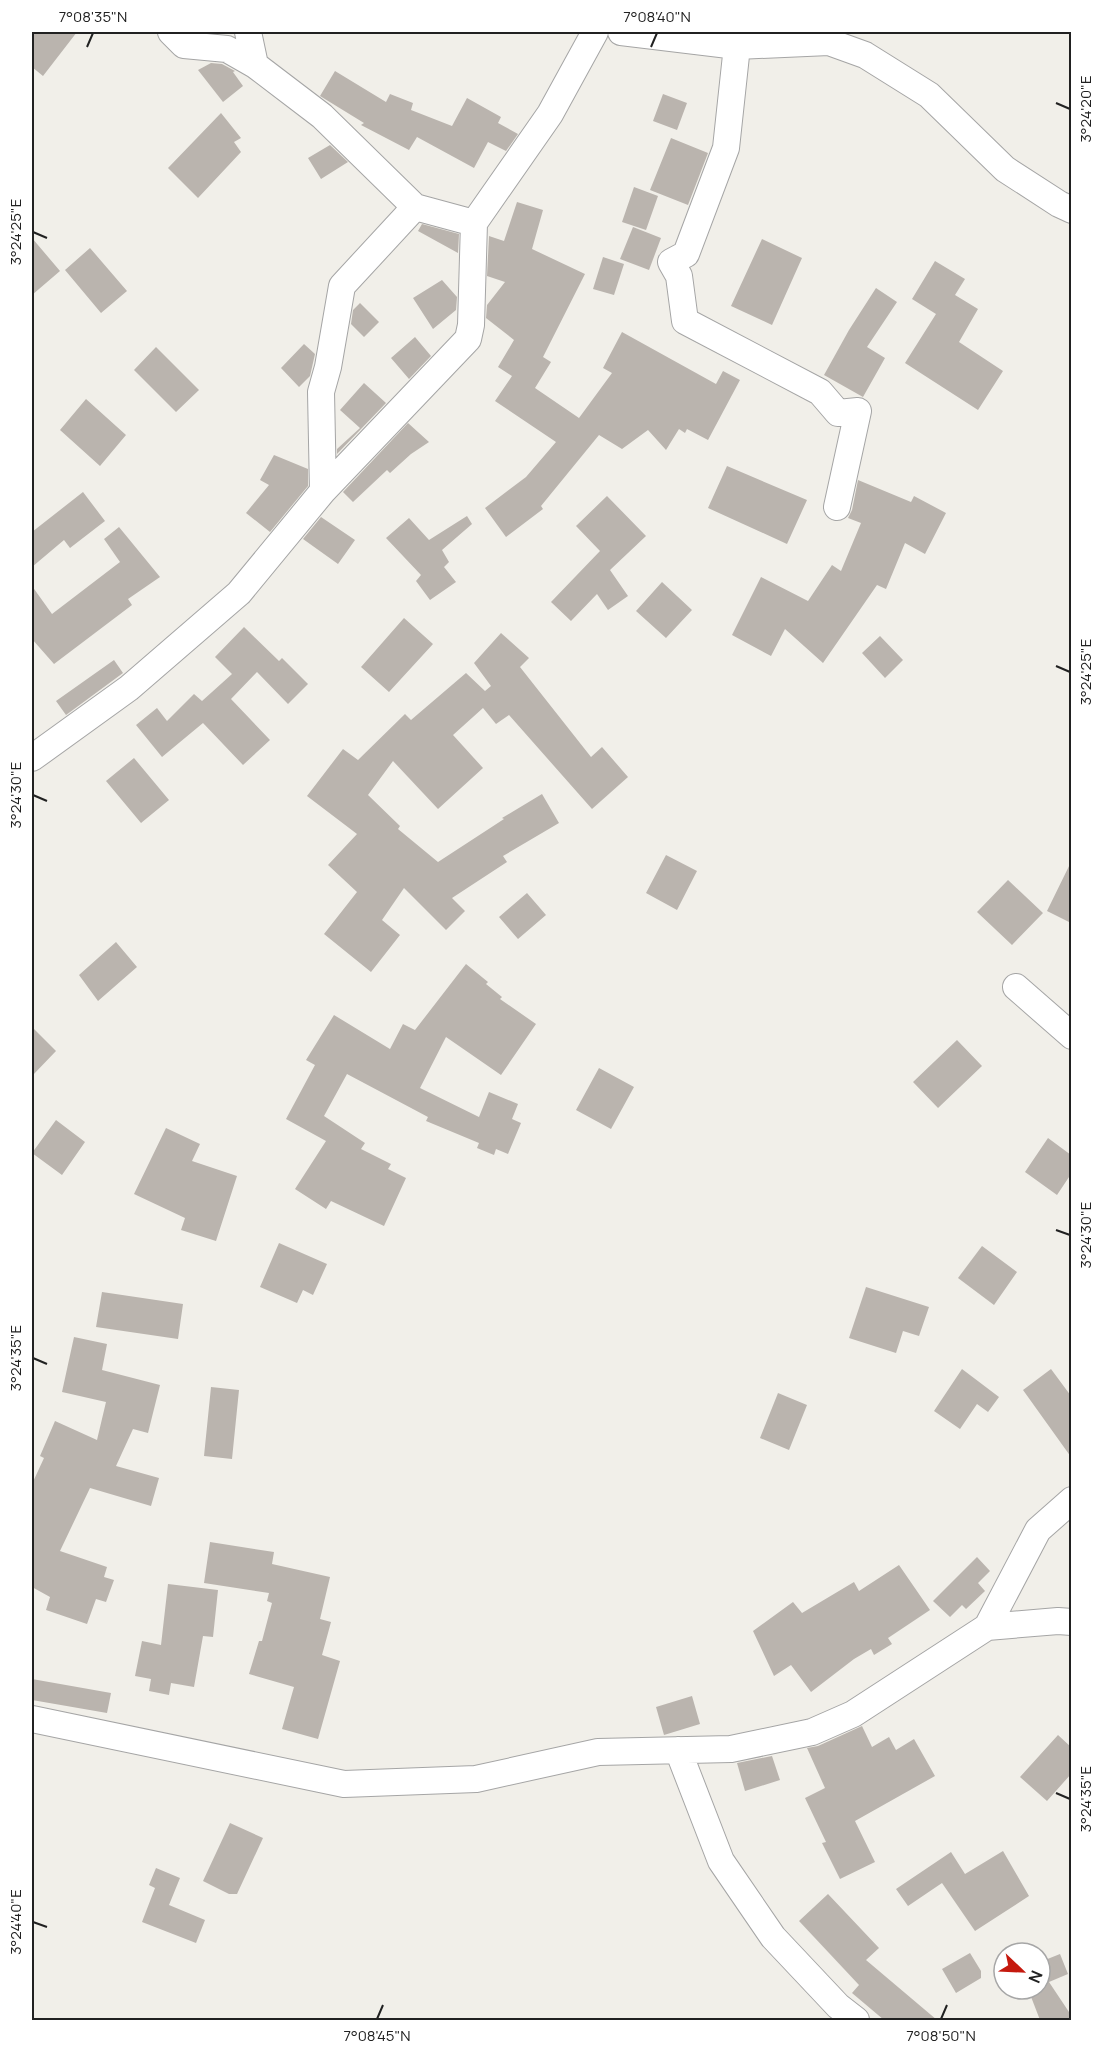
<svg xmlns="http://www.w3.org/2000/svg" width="1103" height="2052" font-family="Manrope,sans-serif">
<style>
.building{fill:#bab4ae}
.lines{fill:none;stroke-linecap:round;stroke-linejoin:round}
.street-casing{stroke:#a5a5a5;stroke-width:28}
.street{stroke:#fff;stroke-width:26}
.ticks{fill:none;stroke:#212121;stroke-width:2}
.neatline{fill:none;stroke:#212121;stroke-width:2}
.ticks-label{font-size:15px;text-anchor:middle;fill:#212121}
</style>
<rect width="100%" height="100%" fill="#f1efe9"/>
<!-- building -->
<path class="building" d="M 32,32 L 77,32 L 43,76 L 32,67 Z
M 211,63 L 222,64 L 235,71 L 233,72 L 243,86 L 223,102 L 198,70 Z
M 335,71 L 386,102 L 390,94 L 413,103 L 411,110 L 452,126 L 467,98 L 501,117 L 498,123 L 518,134 L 506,151 L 488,142 L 474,168 L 417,137 L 409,150 L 361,125 L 364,123 L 320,96 Z
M 663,94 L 687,103 L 677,130 L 653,121 Z
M 221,113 L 241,138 L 234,142 L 241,152 L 198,198 L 168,168 Z
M 671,138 L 708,153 L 688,205 L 650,190 Z
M 330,145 L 348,162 L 321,179 L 308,158 Z
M 634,187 L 658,196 L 646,230 L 622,222 Z
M 517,202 L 543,210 L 532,249 L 585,274 L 543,357 L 551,362 L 535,388 L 579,418 L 612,373 L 603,368 L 622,332 L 716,384 L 723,371 L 740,380 L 708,440 L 687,429 L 685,433 L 679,429 L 666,450 L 648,430 L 622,449 L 599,435 L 541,506 L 543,509 L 506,537 L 485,508 L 526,477 L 556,442 L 495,401 L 512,376 L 498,367 L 514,340 L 486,318 L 487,305 L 505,282 L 487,276 L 489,236 L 504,241 Z
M 422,224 L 459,234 L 458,253 L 418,231 Z
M 633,227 L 661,238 L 649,270 L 620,259 Z
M 32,238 L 60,271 L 32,295 Z
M 762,239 L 802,258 L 772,325 L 731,306 Z
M 90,248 L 127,291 L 101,313 L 65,270 Z
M 603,257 L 624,264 L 614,295 L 593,289 Z
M 935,261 L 965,279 L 955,295 L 978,309 L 959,342 L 1003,371 L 978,410 L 905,363 L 936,314 L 912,299 Z
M 442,280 L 457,297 L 456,310 L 433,329 L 413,298 Z
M 876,288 L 897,302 L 867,347 L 885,358 L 863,397 L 824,375 L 849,330 Z
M 360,303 L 379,322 L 364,337 L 351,324 L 353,310 Z
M 415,337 L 431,356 L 409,379 L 391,358 Z
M 304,344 L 315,354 L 310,376 L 299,387 L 281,368 Z
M 156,347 L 199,390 L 176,412 L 134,370 Z
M 364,383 L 386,403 L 337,454 L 337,449 L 360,428 L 340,410 Z
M 86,399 L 126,435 L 100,466 L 60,430 Z
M 408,423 L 429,442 L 411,454 L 390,473 L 387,470 L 353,502 L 343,492 Z
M 274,455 L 308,469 L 308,486 L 270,532 L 246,513 L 269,485 L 260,480 Z
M 727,466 L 807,500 L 787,544 L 708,508 Z
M 858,480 L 911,502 L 914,496 L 946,513 L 925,554 L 905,543 L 886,589 L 877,585 L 823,663 L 785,629 L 771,656 L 732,635 L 761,577 L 808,601 L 832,565 L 841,571 L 861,523 L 848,518 L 852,510 Z
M 83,492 L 105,521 L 70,548 L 64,540 L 32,567 L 32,532 Z
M 607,496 L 646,536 L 610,570 L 628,596 L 608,610 L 597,594 L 571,621 L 551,602 L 600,551 L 576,526 Z
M 467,516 L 472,524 L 442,550 L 449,562 L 444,567 L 456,582 L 430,600 L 416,581 L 421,575 L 386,538 L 409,518 L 429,540 Z
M 321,517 L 355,540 L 338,564 L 303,539 Z
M 119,527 L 160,577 L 128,599 L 132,605 L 54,664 L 32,639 L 32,586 L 52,614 L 120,562 L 104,539 Z
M 662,582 L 692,610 L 666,638 L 636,611 Z
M 404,618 L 433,644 L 389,692 L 361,667 Z
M 244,627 L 279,661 L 282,658 L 308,684 L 288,704 L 257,672 L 231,699 L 270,740 L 243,765 L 203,723 L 162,757 L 136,725 L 157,708 L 167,721 L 194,694 L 202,701 L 232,674 L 215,657 Z
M 501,633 L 529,658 L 520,667 L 591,757 L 602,747 L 628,777 L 592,809 L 509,715 L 496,724 L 483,708 L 453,735 L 483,768 L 438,809 L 393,761 L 368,795 L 400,826 L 398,829 L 438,862 L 504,819 L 502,818 L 542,794 L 559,823 L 503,856 L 507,862 L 452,898 L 465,911 L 446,930 L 404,888 L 382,920 L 400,935 L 371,972 L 324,934 L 357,892 L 328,865 L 357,834 L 307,796 L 343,749 L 358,760 L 405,714 L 411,720 L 466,673 L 485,691 L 491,686 L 474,663 Z
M 880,636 L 903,660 L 885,678 L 862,653 Z
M 114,660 L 123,673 L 66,715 L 56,701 Z
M 134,758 L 169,800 L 141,823 L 106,781 Z
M 666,855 L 697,871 L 677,910 L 646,893 Z
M 1071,862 L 1071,923 L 1047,911 Z
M 1008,880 L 1043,913 L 1012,945 L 977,912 Z
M 527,893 L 546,915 L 518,939 L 499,917 Z
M 116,942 L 137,967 L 98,1001 L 79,975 Z
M 466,964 L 488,982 L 486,984 L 502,997 L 500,999 L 536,1024 L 501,1075 L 446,1037 L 420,1088 L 479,1117 L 489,1092 L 518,1104 L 512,1119 L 521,1123 L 508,1154 L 496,1149 L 494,1155 L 477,1148 L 479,1143 L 426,1121 L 428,1117 L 347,1074 L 324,1116 L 365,1143 L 361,1149 L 391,1164 L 388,1169 L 406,1178 L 384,1226 L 331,1201 L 326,1209 L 295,1189 L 326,1141 L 286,1119 L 315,1065 L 306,1060 L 334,1015 L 390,1049 L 403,1024 L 415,1030 Z
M 32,1027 L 56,1051 L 32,1076 Z
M 957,1040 L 982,1066 L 938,1108 L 913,1082 Z
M 599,1068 L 634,1087 L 611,1129 L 576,1110 Z
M 56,1120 L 85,1142 L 62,1175 L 32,1153 Z
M 166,1128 L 200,1144 L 192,1161 L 237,1176 L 216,1241 L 181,1230 L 185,1218 L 134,1194 Z
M 1048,1138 L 1071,1155 L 1071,1174 L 1057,1195 L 1025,1172 Z
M 279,1243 L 327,1264 L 313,1295 L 303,1290 L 297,1303 L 260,1287 Z
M 982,1246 L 1017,1272 L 994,1305 L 958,1278 Z
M 866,1287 L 929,1307 L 919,1336 L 903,1331 L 896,1353 L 849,1338 Z
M 102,1292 L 183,1304 L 178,1339 L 96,1327 Z
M 74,1337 L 107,1344 L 102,1370 L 160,1385 L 148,1433 L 133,1429 L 116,1466 L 159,1478 L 151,1506 L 90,1488 L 60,1551 L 107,1567 L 104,1577 L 114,1580 L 106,1602 L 96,1599 L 87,1624 L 46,1610 L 50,1597 L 32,1587 L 32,1484 L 44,1458 L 40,1456 L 55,1421 L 97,1440 L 106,1402 L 62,1392 Z
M 962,1369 L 999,1397 L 988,1412 L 977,1404 L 960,1429 L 934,1411 Z
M 1051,1369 L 1071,1396 L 1071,1457 L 1023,1390 Z
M 211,1387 L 239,1390 L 232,1459 L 204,1456 Z
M 778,1393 L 807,1405 L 789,1450 L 760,1438 Z
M 210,1542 L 274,1552 L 272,1564 L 330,1577 L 320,1619 L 331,1622 L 322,1655 L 340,1661 L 318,1739 L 282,1729 L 294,1687 L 249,1674 L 259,1641 L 262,1641 L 272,1603 L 267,1601 L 269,1593 L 204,1583 Z
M 977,1557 L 990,1571 L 978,1583 L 985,1591 L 966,1609 L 962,1605 L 950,1617 L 933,1601 Z
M 899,1565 L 930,1610 L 888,1638 L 892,1644 L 874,1655 L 871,1649 L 854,1659 L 811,1692 L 791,1665 L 774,1676 L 753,1631 L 793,1602 L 802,1613 L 854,1582 L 859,1591 Z
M 168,1584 L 218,1590 L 213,1637 L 203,1636 L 194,1687 L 171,1683 L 169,1695 L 149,1691 L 151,1679 L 135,1676 L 142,1641 L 161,1645 Z
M 32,1679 L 111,1693 L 107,1713 L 32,1700 Z
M 692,1696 L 700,1724 L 664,1735 L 656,1707 Z
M 862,1726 L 872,1747 L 889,1737 L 896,1750 L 914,1739 L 935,1776 L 855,1821 L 875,1862 L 840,1879 L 822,1843 L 826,1842 L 805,1798 L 825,1788 L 807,1748 L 818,1746 Z
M 1058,1735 L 1071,1747 L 1071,1774 L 1047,1801 L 1020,1777 Z
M 772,1756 L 780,1780 L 745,1791 L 737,1763 Z
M 230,1823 L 263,1838 L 237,1894 L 229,1894 L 203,1881 Z
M 1003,1851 L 1029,1896 L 975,1931 L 942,1883 L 908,1906 L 896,1889 L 951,1852 L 965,1874 Z
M 156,1868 L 180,1878 L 169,1905 L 205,1920 L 196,1943 L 142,1922 L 155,1888 L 149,1885 Z
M 828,1894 L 879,1948 L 866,1960 L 937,2020 L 884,2020 L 852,1993 L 859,1985 L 799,1921 Z
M 970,1953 L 981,1971 L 981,1978 L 956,1993 L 942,1969 Z
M 1060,1954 L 1068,1974 L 1049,1982 L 1071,2015 L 1071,2020 L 1040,2020 L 1028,1989 L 1040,1989 L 1040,1962 Z"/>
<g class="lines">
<!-- street casing -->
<g class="street-casing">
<path id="street" d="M 171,32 L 184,45 L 227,49 L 255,65 L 322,116 L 415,207 L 474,223
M 248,32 L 255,65
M 621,32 L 737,46 L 829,42 L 865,55 L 929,95 L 1005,169 L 1059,204 L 1072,210
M 737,46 L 726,148 L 686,254 L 671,262 L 679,276 L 685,321 L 820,392 L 838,413 L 858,411 L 837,507
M 323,491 L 321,392 L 328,367 L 342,286 L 415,207
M 32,758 L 129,688 L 239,593 L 323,491 L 468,339 L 471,325 L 474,223 L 550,114 L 595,32
M 1016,987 L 1072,1036
M 987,1627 L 1038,1530 L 1072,1500
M 32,1719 L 344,1784 L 476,1779 L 598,1752 L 731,1749 L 812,1732 L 853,1714 L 987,1627 L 1058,1621 L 1072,1622
M 678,1750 L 721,1861 L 773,1937 L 838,2006 L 856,2020"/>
</g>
<!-- street -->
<use href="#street" class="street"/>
</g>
<!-- ticks -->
<path class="ticks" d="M 87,47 L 93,33M 651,47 L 657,33M 1056,103 L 1070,109M 33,232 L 47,238M 1056,666 L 1070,672M 33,795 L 47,801M 1056,1230 L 1070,1235M 33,1358 L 47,1364M 1056,1793 L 1070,1799M 33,1922 L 47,1927M 377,2019 L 383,2005M 941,2019 L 947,2005"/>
<!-- border -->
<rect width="1103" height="2052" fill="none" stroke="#ffffff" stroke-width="66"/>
<!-- north arrow -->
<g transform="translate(1022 1971) rotate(113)"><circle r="28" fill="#ffffff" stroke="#a6a6a6" stroke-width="1.5"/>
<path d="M0-4.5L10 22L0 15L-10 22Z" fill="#c5190e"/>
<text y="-9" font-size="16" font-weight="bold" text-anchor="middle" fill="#212121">N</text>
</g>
<rect x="33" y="33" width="1037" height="1986" class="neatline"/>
<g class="ticks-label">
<text x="93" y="22">7°08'35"N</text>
<text x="657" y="22">7°08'40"N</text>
<text transform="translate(1086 109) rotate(-90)" y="5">3°24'20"E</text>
<text transform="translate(16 232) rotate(-90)" y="5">3°24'25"E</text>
<text transform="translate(1086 672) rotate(-90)" y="5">3°24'25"E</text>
<text transform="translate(16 795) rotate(-90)" y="5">3°24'30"E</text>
<text transform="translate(1086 1235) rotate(-90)" y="5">3°24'30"E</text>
<text transform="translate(16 1358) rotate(-90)" y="5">3°24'35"E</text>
<text transform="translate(1086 1799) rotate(-90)" y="5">3°24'35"E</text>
<text transform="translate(16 1922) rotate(-90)" y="5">3°24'40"E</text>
<text x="377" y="2041">7°08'45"N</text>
<text x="941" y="2041">7°08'50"N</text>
</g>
</svg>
